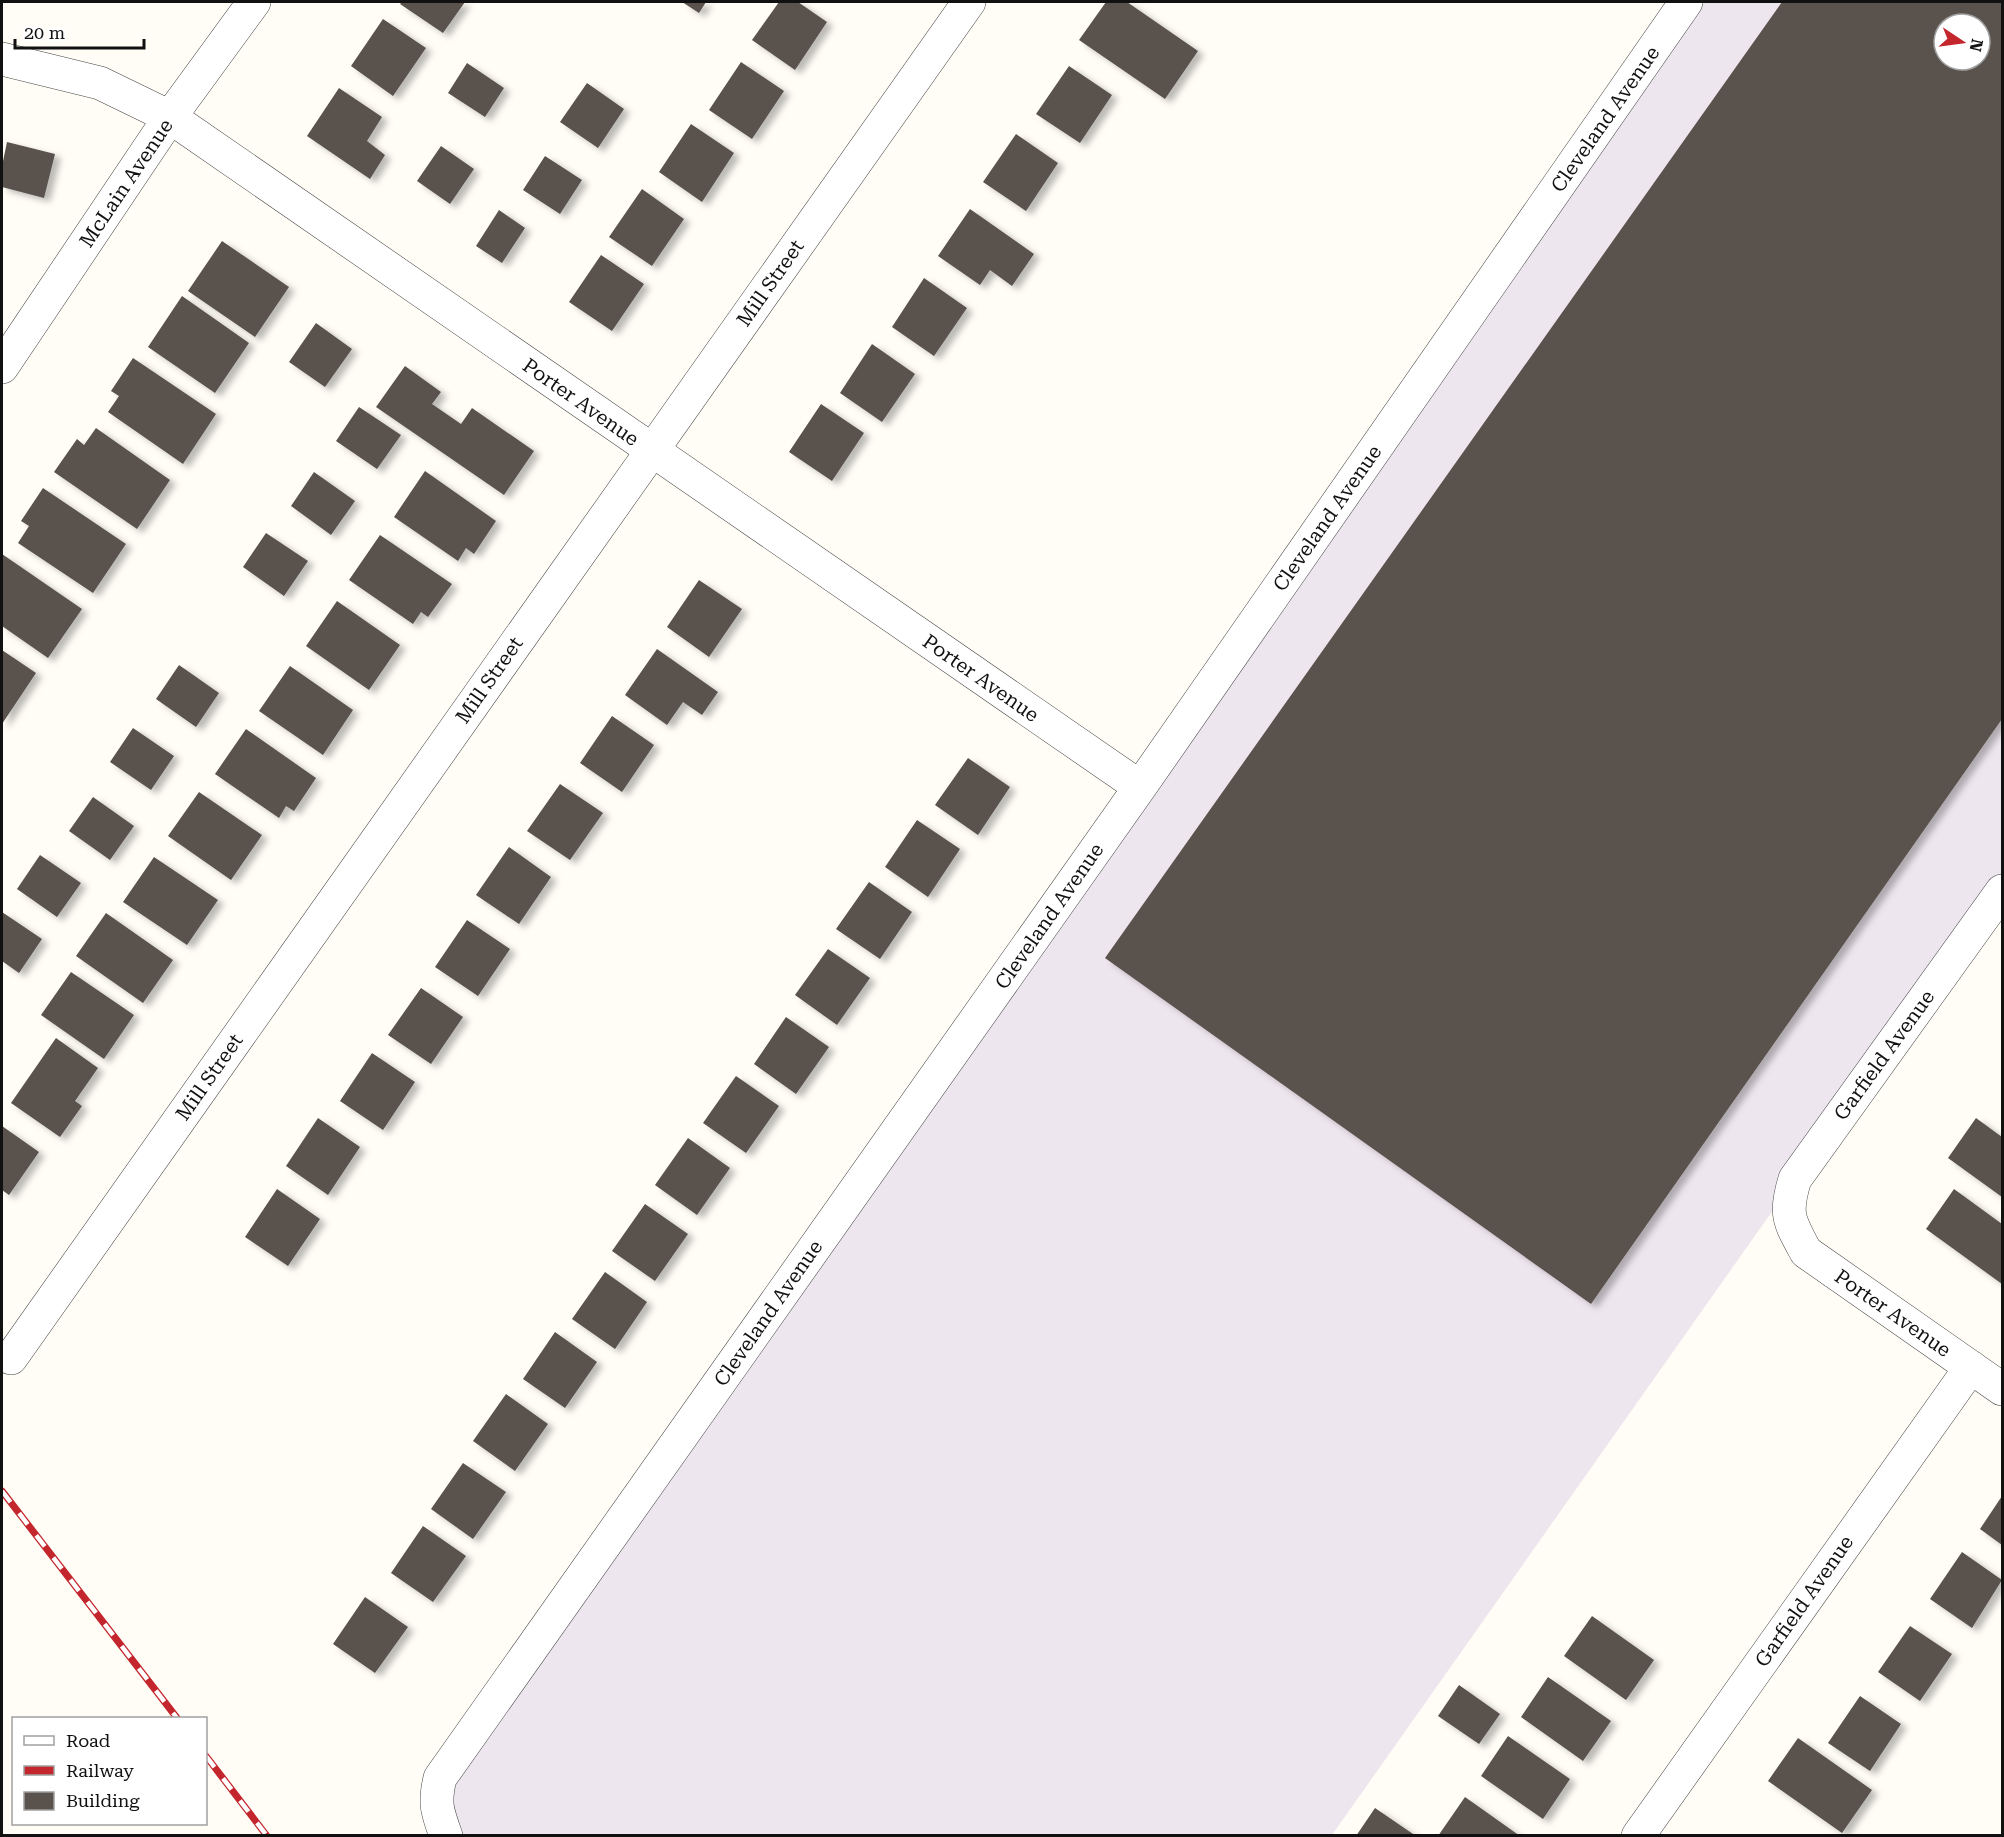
<svg xmlns="http://www.w3.org/2000/svg" width="2004" height="1837" font-family="'Roboto Serif',serif">
<style>
.industrial{fill:#eee6ef;fill-rule:evenodd}
.building{fill:#5a524d;fill-rule:evenodd;filter:url(#shadow)}
.lines{fill:none;stroke-linecap:round;stroke-linejoin:round}
.minor-casing{stroke:#444;stroke-width:34}
.minor{stroke:#fff;stroke-width:33}
.rail-casing{stroke:#c4262e;stroke-width:7}
.rail{stroke:#fff;stroke-width:4.5;stroke-dasharray:14;stroke-linecap:butt}
.labels{text-anchor:middle;dominant-baseline:central;stroke-width:6;stroke-linejoin:round;paint-order:stroke}
.street-label{font-size:20px;fill:#111;stroke:#fff}
</style>
<defs>
<filter id="shadow"><feDropShadow dx="6" dy="4" stdDeviation="3" flood-color="#0004"/></filter>
</defs>
<rect width="100%" height="100%" fill="#fffdf5"/>
<!-- industrial -->
<path class="industrial" d="M 1689,2 L 2002,2 L 2002,891 L 1795,1179 L 1332,1835 L 446,1836 L 436,1794 ZM 1944,24 L 1980,24 L 1980,60 L 1944,60 Z"/>
<!-- building -->
<path class="building" d="M 402,2 L 465,2 L 443,33 L 400,4 Z
M 682,2 L 706,2 L 699,13 Z
M 779,2 L 798,2 L 827,22 L 795,70 L 752,40 Z
M 1106,2 L 1127,2 L 1198,51 L 1165,99 L 1079,40 Z
M 1782,2 L 2002,2 L 2002,719 L 1591,1304 L 1105,958 ZM 1944,24 L 1980,24 L 1980,60 L 1944,60 Z
M 383,19 L 426,48 L 393,96 L 351,66 Z
M 741,62 L 784,91 L 752,139 L 709,110 Z
M 467,63 L 504,88 L 485,117 L 448,93 Z
M 1069,66 L 1112,95 L 1080,143 L 1036,114 Z
M 587,83 L 624,109 L 598,148 L 560,122 Z
M 339,88 L 382,117 L 367,141 L 385,155 L 370,179 L 307,136 Z
M 691,124 L 734,153 L 702,202 L 659,172 Z
M 1016,134 L 1058,163 L 1026,211 L 983,182 Z
M 7,142 L 55,154 L 44,198 L 2,187 L 2,166 Z
M 441,146 L 474,169 L 450,204 L 417,181 Z
M 545,156 L 582,180 L 560,214 L 523,190 Z
M 642,189 L 684,219 L 652,266 L 609,237 Z
M 970,209 L 1034,254 L 1012,286 L 990,270 L 980,285 L 938,256 Z
M 499,210 L 525,228 L 502,263 L 476,246 Z
M 222,241 L 289,287 L 255,337 L 188,291 Z
M 601,255 L 644,284 L 612,331 L 569,302 Z
M 924,278 L 967,308 L 934,356 L 892,327 Z
M 182,296 L 249,343 L 215,393 L 148,347 Z
M 316,323 L 352,349 L 325,387 L 289,362 Z
M 872,344 L 915,374 L 882,422 L 840,393 Z
M 133,358 L 216,414 L 183,464 L 108,412 L 119,396 L 111,391 Z
M 405,366 L 441,392 L 432,404 L 461,424 L 472,408 L 534,451 L 504,495 L 376,407 Z
M 821,404 L 864,433 L 832,481 L 789,452 Z
M 359,407 L 401,435 L 377,469 L 336,441 Z
M 96,428 L 170,480 L 137,529 L 54,472 L 77,439 L 84,445 Z
M 425,471 L 496,521 L 474,554 L 466,548 L 458,561 L 394,517 Z
M 314,472 L 355,501 L 331,535 L 291,506 Z
M 43,488 L 126,544 L 93,593 L 18,543 L 29,526 L 21,521 Z
M 266,533 L 308,561 L 284,596 L 243,567 Z
M 380,535 L 452,584 L 428,617 L 421,612 L 413,624 L 349,580 Z
M 2,554 L 82,609 L 48,658 L 2,626 Z
M 699,580 L 742,609 L 709,657 L 667,627 Z
M 337,601 L 400,645 L 369,690 L 306,646 Z
M 657,649 L 718,692 L 702,715 L 683,702 L 667,725 L 625,695 Z
M 2,650 L 36,673 L 2,724 Z
M 179,665 L 219,693 L 196,727 L 156,699 Z
M 290,666 L 353,710 L 323,755 L 259,711 Z
M 612,716 L 654,745 L 622,792 L 580,763 Z
M 133,728 L 174,756 L 151,790 L 110,762 Z
M 246,729 L 316,778 L 294,811 L 286,806 L 279,818 L 215,774 Z
M 968,758 L 1010,787 L 978,835 L 935,805 Z
M 560,784 L 603,813 L 570,860 L 527,831 Z
M 199,792 L 262,835 L 231,880 L 168,836 Z
M 93,797 L 134,826 L 110,860 L 69,831 Z
M 917,820 L 960,849 L 928,897 L 885,867 Z
M 509,847 L 551,877 L 519,924 L 476,895 Z
M 40,855 L 81,883 L 57,917 L 17,889 Z
M 154,857 L 218,900 L 187,945 L 123,902 Z
M 869,882 L 912,912 L 880,959 L 836,929 Z
M 2,912 L 42,939 L 19,973 L 2,961 Z
M 106,913 L 173,960 L 143,1003 L 76,956 Z
M 467,920 L 510,949 L 478,996 L 435,967 Z
M 828,949 L 870,978 L 837,1025 L 795,995 Z
M 71,972 L 134,1015 L 104,1059 L 41,1015 Z
M 421,988 L 463,1017 L 431,1064 L 388,1035 Z
M 786,1017 L 829,1047 L 796,1094 L 754,1064 Z
M 56,1038 L 98,1068 L 75,1101 L 82,1106 L 60,1137 L 11,1103 Z
M 372,1053 L 415,1082 L 383,1130 L 340,1101 Z
M 736,1076 L 779,1106 L 746,1153 L 703,1123 Z
M 318,1118 L 360,1147 L 328,1195 L 286,1166 Z
M 1976,1118 L 2002,1137 L 2002,1197 L 1948,1158 Z
M 2,1126 L 39,1152 L 9,1195 L 2,1190 Z
M 688,1138 L 730,1168 L 697,1215 L 655,1185 Z
M 277,1189 L 320,1219 L 288,1266 L 245,1237 Z
M 1954,1189 L 2002,1224 L 2002,1284 L 1926,1229 Z
M 645,1204 L 688,1234 L 655,1281 L 612,1251 Z
M 605,1272 L 647,1302 L 615,1349 L 572,1319 Z
M 555,1332 L 597,1362 L 565,1408 L 523,1379 Z
M 506,1394 L 548,1424 L 515,1471 L 473,1441 Z
M 463,1463 L 506,1492 L 473,1539 L 431,1509 Z
M 2002,1496 L 2002,1545 L 1980,1529 Z
M 423,1526 L 466,1556 L 433,1602 L 391,1573 Z
M 1962,1552 L 2002,1580 L 1972,1628 L 1930,1599 Z
M 365,1597 L 408,1627 L 375,1673 L 333,1644 Z
M 1592,1616 L 1654,1660 L 1626,1700 L 1564,1656 Z
M 1910,1626 L 1952,1654 L 1920,1701 L 1878,1672 Z
M 1548,1677 L 1611,1721 L 1583,1761 L 1521,1717 Z
M 1459,1685 L 1500,1714 L 1479,1744 L 1438,1716 Z
M 1860,1696 L 1901,1724 L 1870,1771 L 1828,1743 Z
M 1508,1736 L 1570,1779 L 1543,1819 L 1481,1776 Z
M 1798,1738 L 1872,1790 L 1842,1833 L 1768,1781 Z
M 1465,1797 L 1520,1836 L 1438,1836 Z
M 1375,1808 L 1416,1836 L 1356,1836 Z"/>
<g class="lines">
<!-- minor casing -->
<g class="minor-casing">
<path id="minor" d="M 2,59 L 100,83 L 170,117 L 1140,787
M 2,367 L 170,117 L 254,2
M 2002,891 L 1795,1179 C 1784,1214 1789,1221 1806,1252 L 2002,1389
M 11,1358 L 969,2
M 446,1836 C 437,1811 434,1803 440,1778 L 1140,787 L 1686,2
M 1638,1836 L 1971,1367"/>
</g>
<!-- minor -->
<use href="#minor" class="minor"/>
<!-- rail casing -->
<g class="rail-casing">
<path id="rail" d="M 2,1491 L 177,1718
M 206,1756 L 267,1836"/>
</g>
<!-- rail -->
<use href="#rail" class="rail"/>
</g>
<g class="labels">
<!-- street labels -->
<g class="street-label">
<text transform="translate(1605 119) rotate(-55)">Cleveland Avenue</text>
<text transform="translate(126 183) rotate(-56)">McLain Avenue</text>
<text transform="translate(770 283) rotate(-55)">Mill Street</text>
<text transform="translate(581 402) rotate(35)">Porter Avenue</text>
<text transform="translate(1327 518) rotate(-55)">Cleveland Avenue</text>
<text transform="translate(981 678) rotate(35)">Porter Avenue</text>
<text transform="translate(489 680) rotate(-55)">Mill Street</text>
<text transform="translate(1049 916) rotate(-55)">Cleveland Avenue</text>
<text transform="translate(1884 1055) rotate(-54)">Garfield Avenue</text>
<text transform="translate(209 1077) rotate(-55)">Mill Street</text>
<text transform="translate(768 1313) rotate(-55)">Cleveland Avenue</text>
<text transform="translate(1893 1313) rotate(35)">Porter Avenue</text>
<text transform="translate(1804 1601) rotate(-55)">Garfield Avenue</text>
</g>
</g>
<!-- border -->
<rect width="2004" height="1837" fill="none" stroke="#111111" stroke-width="6"/>
<!-- legend -->
<rect x="12" y="1717" width="195" height="108" fill="#ffffff" stroke="#a0a0a0" stroke-width="1.5"/>
<rect x="24" y="1736" width="30" height="9" fill="#ffffff" stroke="#a0a0a0" stroke-width="1.5"/>
<text x="66" y="1747" font-size="18" fill="#111111">Road</text>
<rect x="24" y="1766" width="30" height="9" fill="#c4262e" stroke="#a0a0a0" stroke-width="1.5"/>
<text x="66" y="1777" font-size="18" fill="#111111">Railway</text>
<rect x="24" y="1792" width="30" height="18" fill="#5a524d" stroke="#a0a0a0" stroke-width="1.5"/>
<text x="66" y="1807" font-size="18" fill="#111111">Building</text>
<!-- north arrow -->
<g transform="translate(1962 42) rotate(103)"><circle r="28" fill="#ffffff" stroke="#a0a0a0" stroke-width="1.5"/>
<path d="M0-4.5L10 22L0 15L-10 22Z" fill="#c4262e"/>
<text y="-9" font-size="16" font-weight="bold" text-anchor="middle" fill="#111111">N</text>
</g>
<!-- scale -->
<path d="M15 39v9h129v-9" fill="none" stroke="#111111" stroke-width="3"/>
<text x="24" y="39" font-size="18" fill="#111111" stroke="#ffffff" stroke-width="4.5" paint-order="stroke">20 m</text>
</svg>
